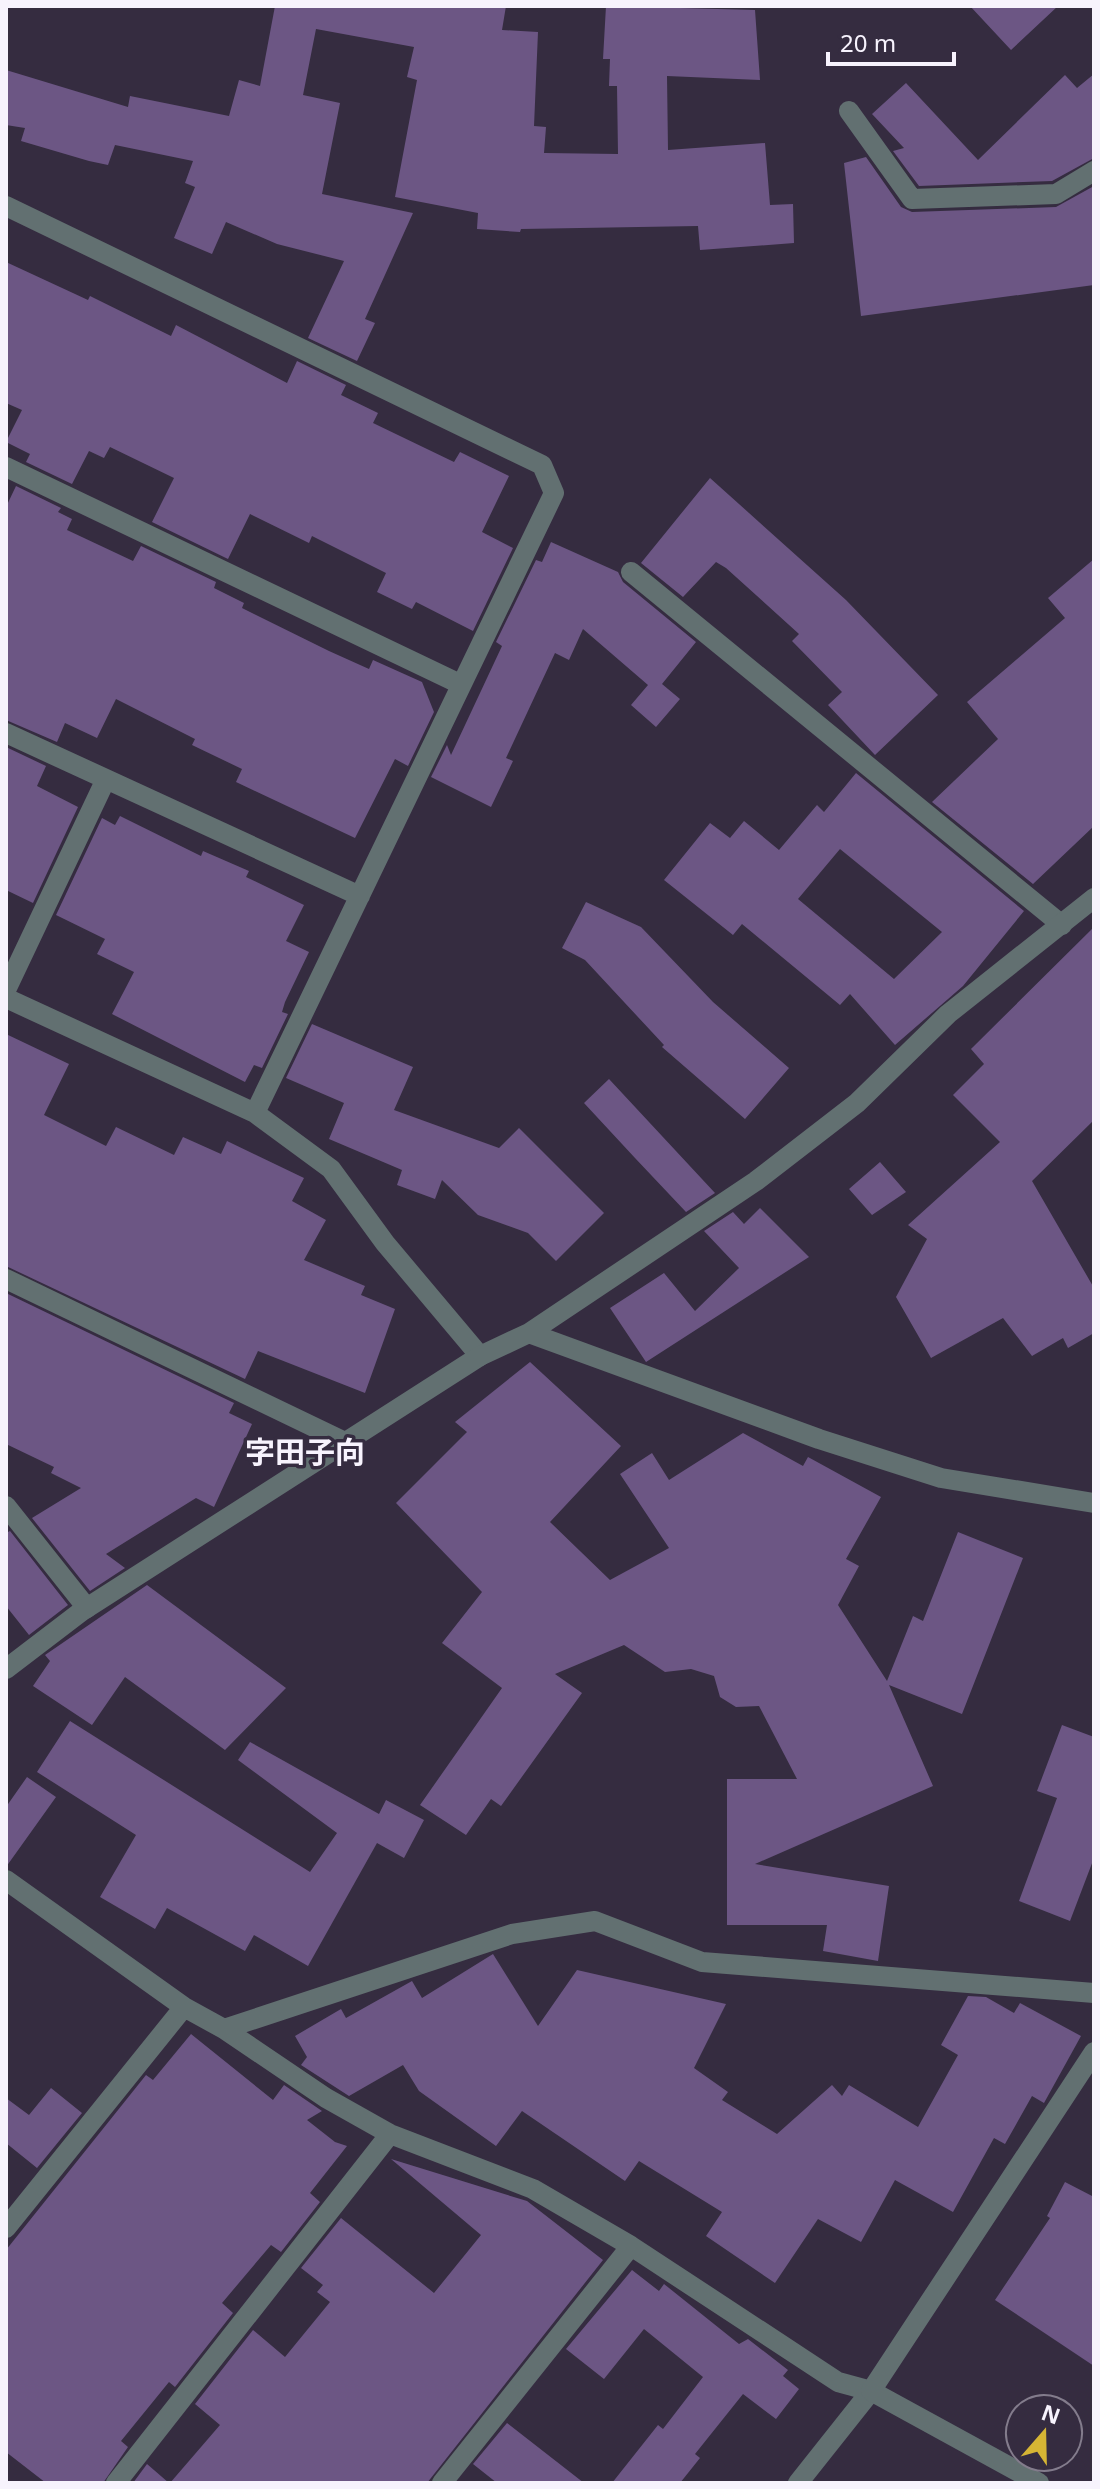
<svg xmlns="http://www.w3.org/2000/svg" width="1100" height="2489" font-family="'Noto Sans','Noto Sans JP',sans-serif">
<style>
.building{fill:#6c5684;fill-rule:evenodd}
.lines{fill:none;stroke-linecap:round;stroke-linejoin:round}
.minor{stroke:#627071;stroke-width:20}
.tertiary{stroke:#627071;stroke-width:20}
.labels{text-anchor:middle;dominant-baseline:central;stroke-width:7;stroke-linejoin:round;paint-order:stroke}
.quarter-label{font-size:30px;font-weight:bold;fill:#f7f3fd;stroke:#352c40}
</style>
<rect width="100%" height="100%" fill="#352c40"/>
<!-- building -->
<path class="building" d="M 275,6 L 506,6 L 502,30 L 538,32 L 534,126 L 546,127 L 544,153 L 618,154 L 617,86 L 609,86 L 610,59 L 603,59 L 606,6 L 755,10 L 760,80 L 667,76 L 668,150 L 765,143 L 770,205 L 793,204 L 794,243 L 700,250 L 698,226 L 521,229 L 520,232 L 477,229 L 478,213 L 395,197 L 417,80 L 407,77 L 414,47 L 316,29 L 303,95 L 340,103 L 322,194 L 413,213 L 365,319 L 375,323 L 357,361 L 308,338 L 344,261 L 277,244 L 226,222 L 212,254 L 174,238 L 195,187 L 185,183 L 193,161 L 115,145 L 108,165 L 89,161 L 21,141 L 25,128 L 6,125 L 6,70 L 128,107 L 130,96 L 229,116 L 239,80 L 260,86 Z
M 970,6 L 1058,6 L 1011,50 Z
M 1094,74 L 1094,158 L 1052,181 L 919,186 L 893,151 L 904,148 L 872,114 L 906,83 L 978,160 L 1065,75 L 1077,88 Z
M 866,157 L 901,207 L 912,212 L 1056,207 L 1094,186 L 1094,285 L 861,316 L 844,163 Z
M 6,262 L 88,300 L 90,296 L 171,336 L 176,325 L 287,383 L 297,361 L 346,385 L 341,395 L 378,413 L 373,423 L 454,462 L 460,452 L 509,476 L 482,532 L 513,548 L 473,631 L 416,602 L 412,609 L 377,592 L 386,573 L 312,536 L 309,543 L 250,514 L 228,559 L 152,522 L 174,478 L 110,447 L 104,458 L 89,451 L 72,484 L 26,462 L 30,454 L 6,442 L 22,410 L 6,403 Z
M 710,478 L 846,600 L 938,695 L 875,755 L 828,705 L 842,692 L 792,641 L 799,634 L 726,568 L 716,562 L 683,597 L 641,563 Z
M 16,486 L 61,508 L 58,512 L 72,519 L 67,530 L 133,561 L 141,546 L 216,582 L 214,588 L 244,603 L 242,608 L 329,651 L 369,669 L 373,660 L 422,682 L 434,712 L 408,766 L 395,759 L 355,838 L 236,782 L 242,769 L 192,745 L 195,739 L 116,699 L 97,738 L 65,723 L 57,742 L 6,720 L 6,507 Z
M 551,542 L 618,572 L 623,582 L 696,642 L 662,684 L 680,699 L 656,727 L 631,705 L 648,685 L 583,629 L 569,660 L 555,653 L 506,758 L 513,761 L 491,807 L 431,777 L 447,745 L 451,755 L 502,646 L 496,642 L 536,560 L 542,562 Z
M 1094,559 L 1094,826 L 1033,884 L 932,802 L 998,739 L 967,702 L 1065,618 L 1048,598 Z
M 6,747 L 46,766 L 37,786 L 78,807 L 33,903 L 6,890 Z
M 856,773 L 1024,911 L 963,986 L 895,1045 L 850,994 L 840,1005 L 742,924 L 733,935 L 664,880 L 710,823 L 730,838 L 744,821 L 779,850 L 817,805 L 824,812 ZM 840,849 L 942,932 L 894,979 L 798,899 Z
M 120,816 L 201,856 L 203,851 L 249,871 L 246,877 L 304,905 L 286,941 L 309,952 L 285,1002 L 282,1012 L 288,1014 L 262,1068 L 254,1065 L 245,1082 L 112,1014 L 134,972 L 97,954 L 105,939 L 56,915 L 102,818 L 115,825 Z
M 586,902 L 641,927 L 713,1002 L 789,1068 L 745,1119 L 662,1047 L 664,1045 L 585,960 L 562,948 Z
M 1094,927 L 1094,1120 L 1032,1181 L 1094,1288 L 1094,1333 L 1068,1348 L 1063,1338 L 1032,1356 L 1003,1318 L 931,1358 L 896,1297 L 927,1239 L 908,1225 L 1000,1142 L 953,1095 L 984,1064 L 971,1049 Z
M 312,1024 L 413,1067 L 394,1110 L 499,1148 L 519,1128 L 604,1213 L 556,1261 L 528,1233 L 478,1215 L 442,1180 L 435,1199 L 397,1185 L 402,1170 L 329,1139 L 344,1103 L 286,1078 Z
M 6,1034 L 69,1064 L 44,1115 L 106,1146 L 116,1127 L 174,1155 L 183,1137 L 221,1154 L 227,1141 L 304,1178 L 292,1201 L 326,1220 L 304,1260 L 365,1286 L 361,1295 L 395,1309 L 365,1393 L 258,1351 L 245,1379 L 6,1266 Z
M 609,1079 L 715,1193 L 686,1212 L 635,1158 L 584,1103 Z
M 880,1162 L 906,1192 L 872,1215 L 849,1189 Z
M 760,1208 L 809,1257 L 646,1362 L 610,1308 L 664,1273 L 695,1311 L 739,1268 L 704,1231 L 733,1212 L 744,1224 Z
M 6,1293 L 234,1403 L 229,1413 L 252,1424 L 214,1507 L 196,1498 L 106,1554 L 125,1568 L 90,1591 L 32,1518 L 81,1488 L 51,1473 L 54,1467 L 6,1444 Z
M 530,1362 L 621,1446 L 550,1522 L 610,1580 L 669,1548 L 620,1474 L 652,1453 L 669,1480 L 743,1433 L 803,1466 L 808,1457 L 881,1497 L 846,1559 L 859,1566 L 838,1605 L 887,1681 L 913,1616 L 923,1621 L 958,1532 L 1023,1558 L 962,1714 L 889,1685 L 933,1786 L 755,1864 L 889,1886 L 878,1961 L 823,1951 L 827,1925 L 727,1925 L 727,1779 L 797,1779 L 759,1706 L 736,1707 L 720,1697 L 714,1676 L 691,1669 L 665,1672 L 624,1645 L 555,1674 L 582,1693 L 501,1806 L 491,1799 L 466,1835 L 420,1805 L 502,1688 L 442,1643 L 482,1592 L 396,1503 L 467,1432 L 455,1422 Z
M 10,1531 L 68,1605 L 29,1635 L 6,1606 L 6,1533 Z
M 147,1585 L 286,1688 L 225,1750 L 125,1677 L 92,1725 L 33,1686 L 50,1661 L 45,1655 Z
M 70,1721 L 310,1872 L 337,1833 L 238,1760 L 250,1742 L 379,1814 L 386,1800 L 424,1820 L 404,1858 L 377,1843 L 308,1966 L 254,1935 L 245,1951 L 167,1908 L 155,1929 L 100,1897 L 136,1835 L 37,1772 Z
M 1062,1725 L 1094,1737 L 1094,1858 L 1070,1921 L 1019,1901 L 1057,1798 L 1037,1791 Z
M 27,1777 L 56,1797 L 6,1867 L 6,1807 Z
M 493,1954 L 538,2026 L 577,1970 L 726,2004 L 694,2068 L 728,2092 L 722,2100 L 777,2134 L 832,2085 L 842,2096 L 849,2085 L 918,2127 L 958,2055 L 941,2045 L 968,1996 L 986,1997 L 1014,2013 L 1020,2003 L 1081,2036 L 1044,2103 L 1032,2096 L 1005,2144 L 994,2138 L 953,2212 L 895,2180 L 861,2242 L 818,2219 L 775,2283 L 706,2236 L 722,2212 L 639,2161 L 625,2181 L 522,2111 L 496,2146 L 419,2091 L 403,2065 L 349,2096 L 301,2065 L 307,2057 L 295,2036 L 341,2009 L 346,2018 L 412,1981 L 422,1998 Z
M 191,2034 L 273,2100 L 284,2085 L 322,2111 L 307,2120 L 335,2142 L 347,2146 L 310,2193 L 320,2202 L 281,2252 L 271,2245 L 222,2303 L 233,2313 L 175,2387 L 169,2382 L 121,2441 L 128,2447 L 103,2483 L 46,2483 L 6,2452 L 6,2250 L 146,2075 L 153,2080 Z
M 51,2088 L 82,2113 L 37,2168 L 6,2143 L 6,2098 L 29,2115 Z
M 391,2159 L 527,2201 L 603,2260 L 427,2483 L 170,2483 L 220,2425 L 195,2404 L 253,2330 L 285,2357 L 330,2302 L 317,2292 L 323,2285 L 301,2268 L 341,2218 L 434,2293 L 481,2235 Z
M 1065,2182 L 1094,2197 L 1094,2366 L 995,2300 L 1050,2218 L 1047,2216 Z
M 632,2270 L 659,2291 L 664,2284 L 739,2344 L 748,2339 L 788,2370 L 783,2376 L 799,2389 L 776,2419 L 743,2394 L 695,2454 L 700,2458 L 680,2483 L 612,2483 L 658,2425 L 663,2429 L 703,2377 L 644,2329 L 604,2379 L 566,2349 Z
M 507,2423 L 584,2483 L 497,2483 L 473,2464 Z
M 147,2464 L 169,2483 L 133,2483 Z"/>
<g class="lines">
<!-- minor -->
<path class="minor" d="M 849,111 L 912,199 L 1056,194 L 1094,171
M 6,206 L 542,465 L 554,493 L 255,1113
M 6,467 L 460,684
M 631,572 L 1062,925
M 6,733 L 360,896
M 6,990 L 106,779
M 6,998 L 255,1113 L 331,1169 L 385,1243 L 480,1356
M 6,1279 L 347,1443
M 6,1506 L 87,1608
M 6,1880 L 184,2007 L 224,2029 L 326,2098 L 390,2134 L 533,2189 L 631,2246 L 838,2382 L 871,2391 L 798,2483
M 224,2029 L 512,1934 L 595,1921 L 702,1962 L 1094,1993
M 6,2228 L 184,2007
M 116,2483 L 390,2134
M 442,2483 L 631,2246"/>
<!-- tertiary -->
<path class="tertiary" d="M 529,1333 L 819,1439 L 941,1478 L 1094,1503
M 6,1669 L 82,1611 L 480,1356 L 529,1333 L 756,1181 L 857,1103 L 948,1014 L 1094,898
M 1039,2483 L 871,2391 L 1094,2052"/>
</g>
<g class="labels">
<!-- quarter labels -->
<g class="quarter-label">
<text x="305" y="1451">字田子向</text>
</g>
</g>
<!-- border -->
<rect width="1100" height="2489" fill="none" stroke="#f7f3fd" stroke-width="16"/>
<!-- north arrow -->
<g transform="translate(1044 2433) rotate(20)"><circle r="38" fill="#352c40" stroke="#837c8c" stroke-width="2"/>
<path d="M0-6L14 30L0 20L-14 30Z" fill="#d6b534"/>
<text y="-12" font-size="22" font-weight="bold" text-anchor="middle" fill="#f7f3fd">N</text>
</g>
<!-- scale -->
<path d="M828 52v12h126v-12" fill="none" stroke="#f7f3fd" stroke-width="4"/>
<text x="840" y="52" font-size="24" fill="#f7f3fd" stroke="#352c40" stroke-width="6" paint-order="stroke">20 m</text>
</svg>
